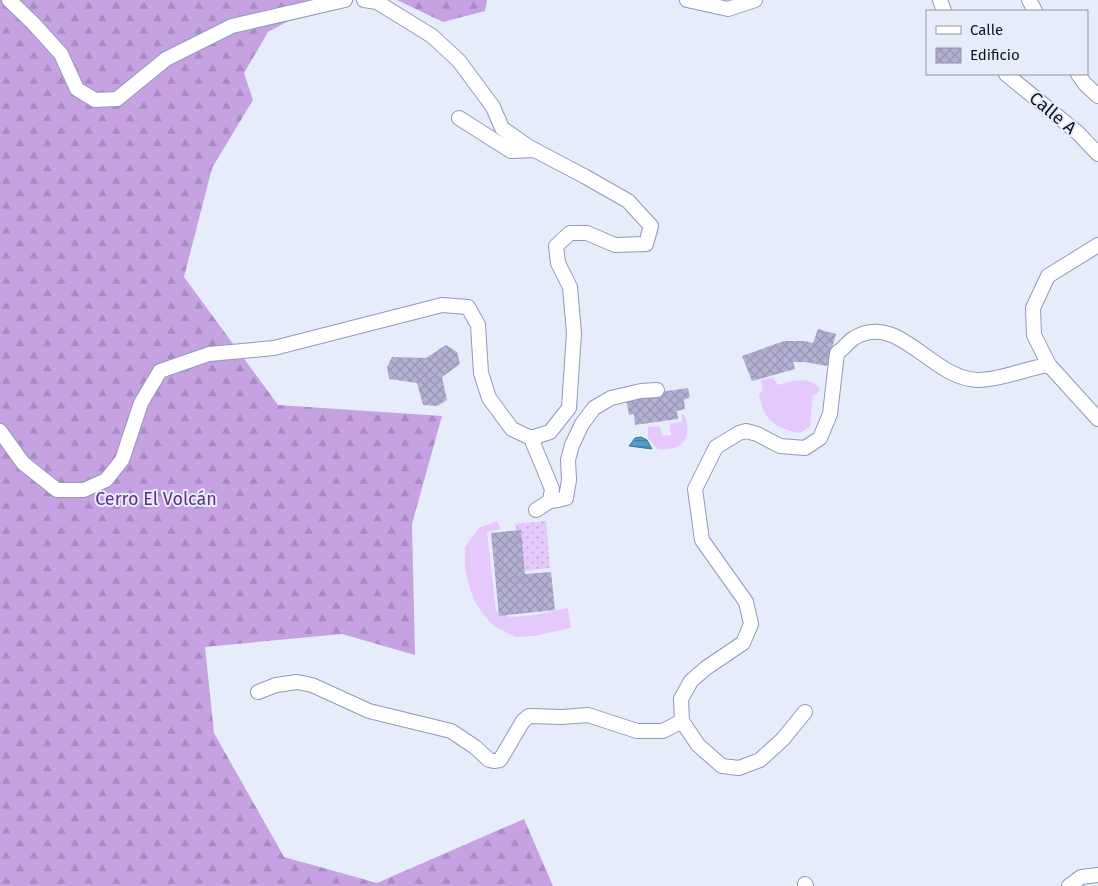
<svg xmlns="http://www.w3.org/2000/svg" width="1098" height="886" font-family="'Fira Sans',sans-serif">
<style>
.grass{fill:url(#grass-dots)}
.forest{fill:url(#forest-firs)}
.garden{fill:#e5c9fd}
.water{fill:url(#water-rules);stroke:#3c7594}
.building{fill:url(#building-cross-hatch)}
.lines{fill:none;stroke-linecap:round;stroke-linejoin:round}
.street-casing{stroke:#8f9aba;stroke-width:16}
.street{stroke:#fff;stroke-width:14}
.labels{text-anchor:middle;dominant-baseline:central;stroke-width:4;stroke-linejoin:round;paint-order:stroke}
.street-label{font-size:18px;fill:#0f121e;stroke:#e7ecfa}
.park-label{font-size:18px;fill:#60337f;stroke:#e7ecfa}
</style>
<defs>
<pattern id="grass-dots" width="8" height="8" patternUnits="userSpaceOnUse" patternTransform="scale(1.25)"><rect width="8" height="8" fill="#e5c9fd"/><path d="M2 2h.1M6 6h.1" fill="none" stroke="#c3acd8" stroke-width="1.8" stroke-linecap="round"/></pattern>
<pattern id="forest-firs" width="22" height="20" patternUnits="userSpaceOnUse" patternTransform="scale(1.25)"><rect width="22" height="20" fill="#c6a2e3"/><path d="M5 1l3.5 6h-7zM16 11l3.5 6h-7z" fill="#a98ac2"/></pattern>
<pattern id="water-rules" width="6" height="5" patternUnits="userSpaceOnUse" patternTransform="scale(1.25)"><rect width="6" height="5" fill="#4f9fc7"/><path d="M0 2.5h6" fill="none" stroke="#4080a1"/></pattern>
<pattern id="building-cross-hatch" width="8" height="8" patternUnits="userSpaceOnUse" patternTransform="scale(1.25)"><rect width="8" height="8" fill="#b3afd2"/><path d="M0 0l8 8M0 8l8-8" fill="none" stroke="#9996b4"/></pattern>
</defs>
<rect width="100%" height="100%" fill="#e7ecfa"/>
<!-- grass -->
<path class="grass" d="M 546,521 L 550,568 L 524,571 L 515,524 Z"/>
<!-- forest -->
<path class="forest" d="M 0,0 L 327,0 L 268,32 L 244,73 L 253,100 L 212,168 L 184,277 L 278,405 L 442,416 L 412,524 L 415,655 L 342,634 L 205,647 L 214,733 L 284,857 L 377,883 L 524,819 L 553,886 L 0,886 Z
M 397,0 L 487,0 L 485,11 L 443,22 Z"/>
<!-- garden -->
<path class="garden" d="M 773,378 L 778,385 C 792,381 810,375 820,389 L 817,394 L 813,395 L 810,426 C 800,435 797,434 785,429 C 768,423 762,412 759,394 L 763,390 L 761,380 Z
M 682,413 C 686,417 687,421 687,427 C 689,446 672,451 657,449 L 648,438 L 648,427 L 660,426 L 662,436 L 671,435 L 670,424 L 682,422 Z
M 497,521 L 501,529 L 487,532 L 496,611 L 511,617 L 534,615 L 568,608 L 571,628 L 534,636 L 515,637 L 494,626 L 483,614 L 474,600 L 469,585 L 465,570 L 465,547 L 479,528 Z"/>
<!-- water -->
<path class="water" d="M 641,437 L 647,440 L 652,449 L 629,446 L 635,438 Z"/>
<!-- building -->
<path class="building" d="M 818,329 L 836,334 L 827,366 L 805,362 L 793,362 L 795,369 L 752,381 L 742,356 L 784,341 L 805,341 L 813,343 Z
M 446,345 L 457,352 L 460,364 L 442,377 L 447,400 L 437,406 L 423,405 L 417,383 L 389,379 L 387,367 L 392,357 L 426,358 Z
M 688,388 L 690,397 L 684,400 L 685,409 L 677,411 L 678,419 L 635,425 L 634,414 L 629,415 L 626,397 Z
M 521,530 L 525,574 L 551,572 L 555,610 L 499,616 L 491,533 Z"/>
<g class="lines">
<!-- street casing -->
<g class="street-casing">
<path id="street" d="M 9,0 L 33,23 L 61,54 L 77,89 L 95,100 L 117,99 L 166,59 L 232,26 L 345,0
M 687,0 L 728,9 L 755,0
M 940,0 L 944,11
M 1029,0 L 1035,11
M 1006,74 L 1078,133 L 1098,154
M 1078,74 L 1085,84 L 1098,96
M 459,118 L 511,151 L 535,150
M 1098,245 L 1048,276 L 1033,308 L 1034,335 L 1049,365 L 1098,419
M 0,431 L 23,463 L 57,490 L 84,490 L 106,480 L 122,460 L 141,403 L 160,371 L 209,354 L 274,348 L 442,305 L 468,307 L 478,325 L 481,373 L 489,398 L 512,429 L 531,438 L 550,432 L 569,408 L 574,333 L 570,287 L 558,263 L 556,246 L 570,233 L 587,233 L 615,245 L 646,244 L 651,226 L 628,201 L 584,176 L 529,147 L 502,128 L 493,107 L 459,61 L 432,36 L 377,2 L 364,0
M 531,438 L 552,489 L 550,501 L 536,510
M 550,501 L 558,500 L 566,498 L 569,480 L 568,460 L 572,445 L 582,424 L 594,408 L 611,398 L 641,391 L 657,390
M 258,692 L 276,685 L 297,682 L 312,685 L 369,711 L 451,731 L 475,747 L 489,760 L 494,761 L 500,760 L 523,721 L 529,716 L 562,717 L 588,715 L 637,731 L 663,731 L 682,721 L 681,699 L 691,681 L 706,668 L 743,643 L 751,624 L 746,602 L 702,540 L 695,489 L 716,447 L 739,433 L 746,431 L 757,434 L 780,446 L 805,448 L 820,438 L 830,414 L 837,353 C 843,349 848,342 854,338 C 899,311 931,379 978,380 C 1002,380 1026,368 1049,365
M 682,721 L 698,745 L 722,766 L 739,768 L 760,760 L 783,739 L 805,712
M 805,884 L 806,886
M 1069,886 L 1081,877 L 1098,875"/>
</g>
<!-- street -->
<use href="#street" class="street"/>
</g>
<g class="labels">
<!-- street labels -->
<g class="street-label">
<text transform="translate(1053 113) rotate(40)">Calle A</text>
</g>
<!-- park labels -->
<g class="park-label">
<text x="156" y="499">Cerro El Volcán</text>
</g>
</g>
<!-- legend -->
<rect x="926" y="10" width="162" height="65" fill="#e7ecfa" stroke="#9195a2"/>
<rect x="936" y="26" width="25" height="8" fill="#ffffff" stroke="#9195a2"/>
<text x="970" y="35" font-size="15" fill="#0f121e">Calle</text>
<rect x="936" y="48" width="25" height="15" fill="url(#building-cross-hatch)" stroke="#9195a2"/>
<text x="970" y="60" font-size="15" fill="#0f121e">Edificio</text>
</svg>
